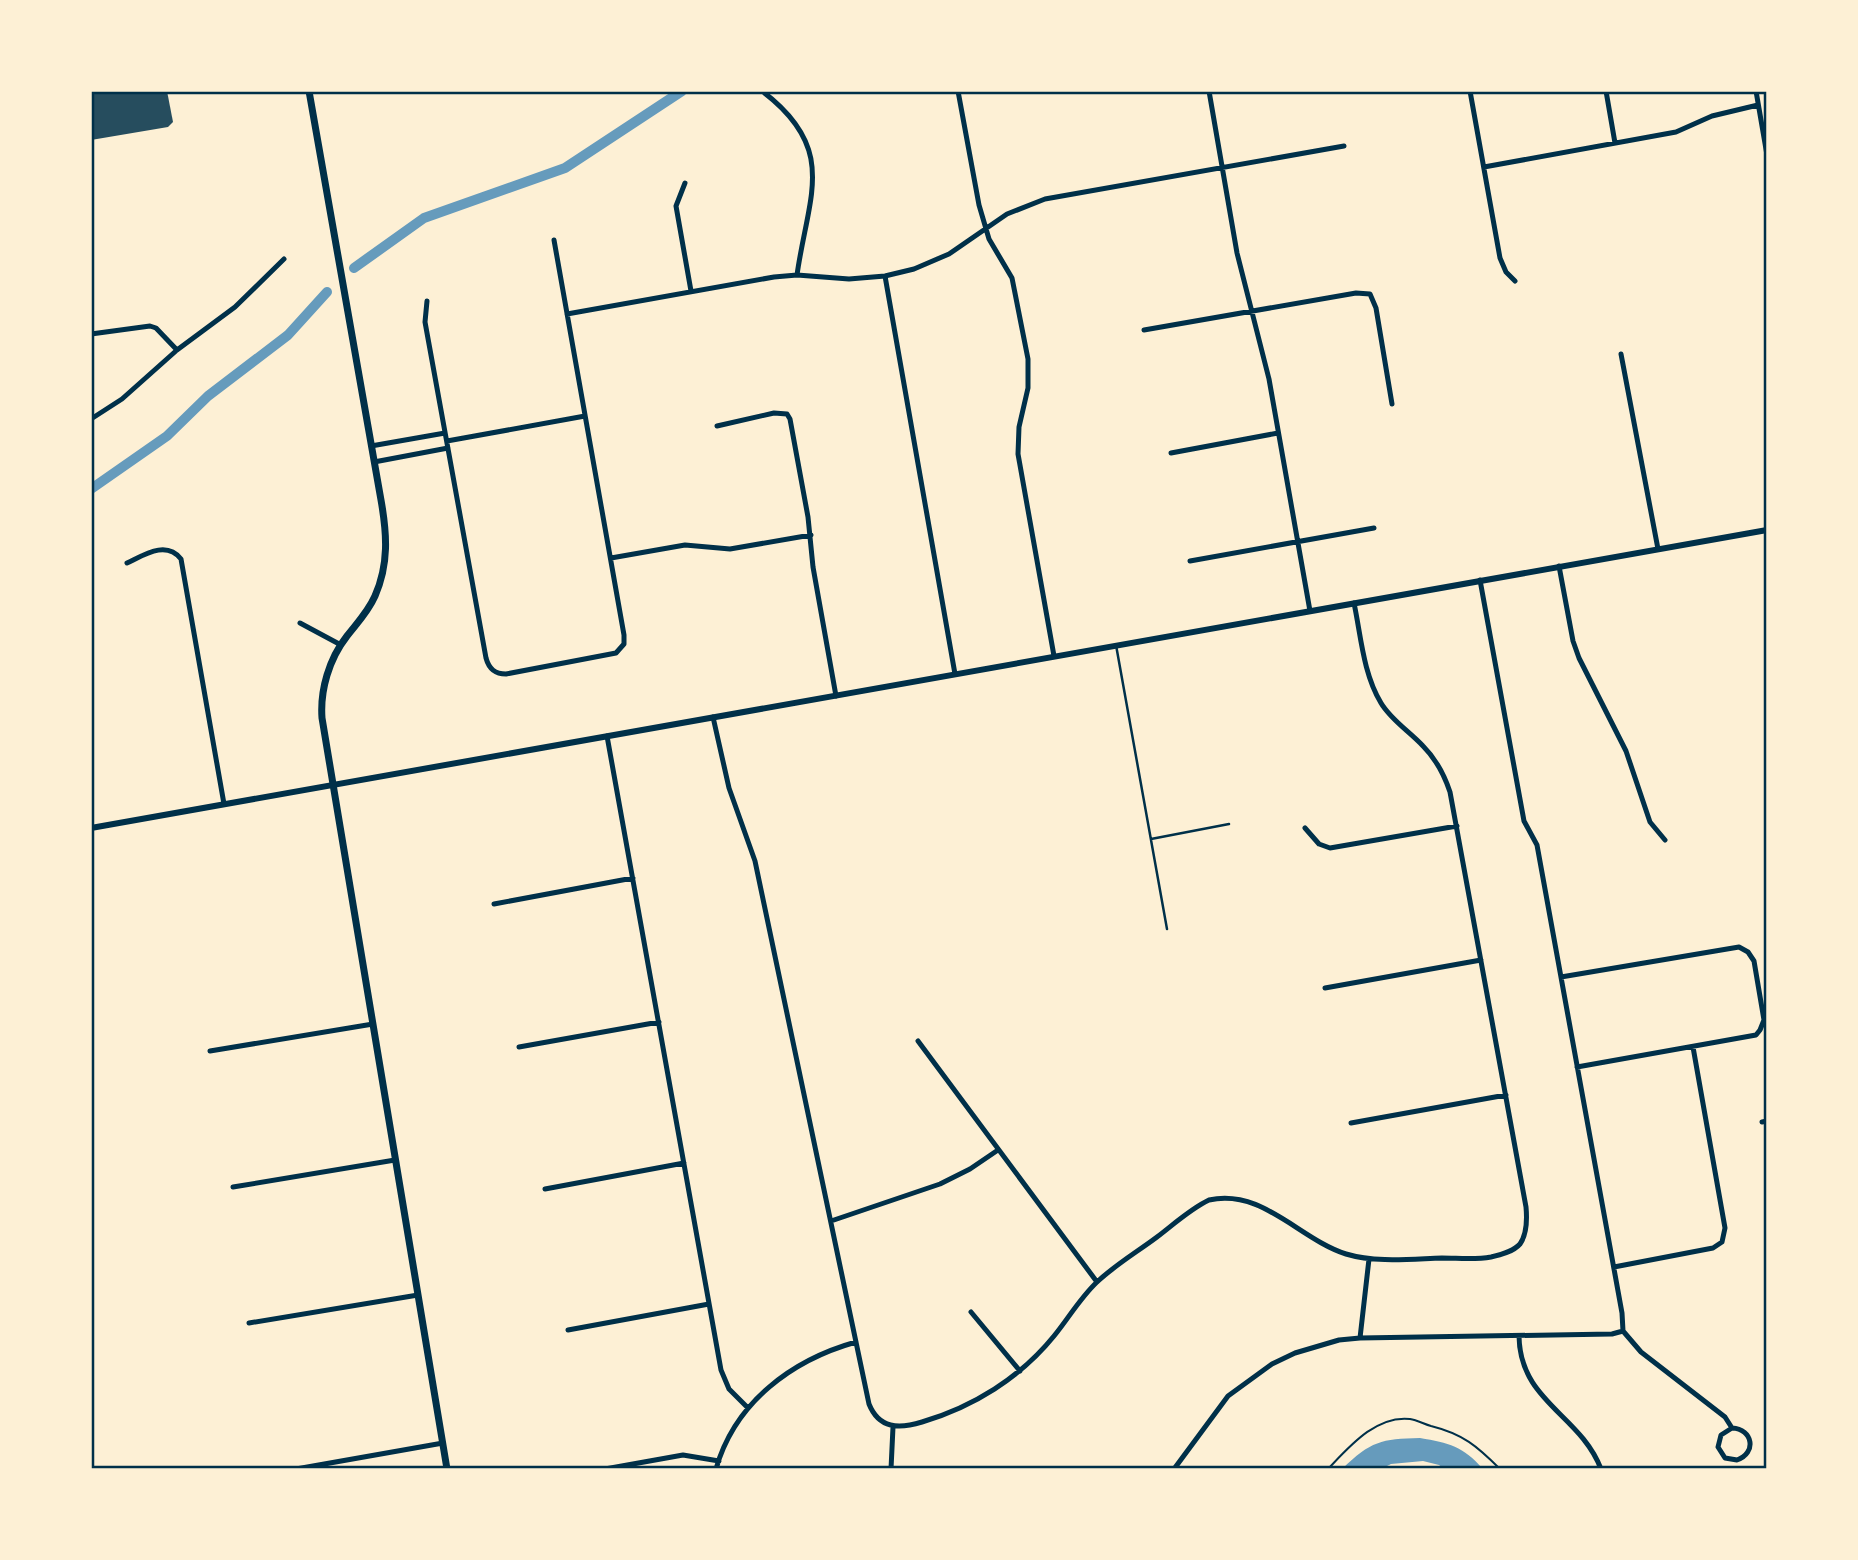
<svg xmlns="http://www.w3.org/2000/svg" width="1858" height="1560" font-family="Merriweather,serif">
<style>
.water{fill:#669bbc}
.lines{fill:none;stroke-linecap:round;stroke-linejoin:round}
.canal{stroke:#669bbc;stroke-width:10}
.building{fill:#264d5e}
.path{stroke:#003049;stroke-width:2}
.service{stroke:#003049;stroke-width:2.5}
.minor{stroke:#003049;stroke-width:5}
.tertiary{stroke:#003049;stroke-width:6}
.secondary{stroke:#003049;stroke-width:7}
.neatline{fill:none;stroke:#003049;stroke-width:2.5}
</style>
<rect width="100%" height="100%" fill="#fdf0d5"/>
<!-- water -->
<path class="water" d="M 1420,1438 C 1449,1443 1463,1446 1483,1469 L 1444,1469 L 1439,1465 L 1423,1461 L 1391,1464 L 1381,1469 L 1342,1469 C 1371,1441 1381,1439 1420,1438 Z"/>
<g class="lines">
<!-- canal -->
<path class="canal" d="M 354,268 L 424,218 L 565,168 L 682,91
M 91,489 L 167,436 L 208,396 L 288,335 L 327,292"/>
</g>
<!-- building -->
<path class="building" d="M 91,91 L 167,91 L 173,122 L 168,127 L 91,140 Z"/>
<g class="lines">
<!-- path -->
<path class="path" d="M 1328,1469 C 1349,1447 1376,1415 1410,1419 C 1417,1420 1424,1424 1431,1426 C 1463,1434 1477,1446 1500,1469"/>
<!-- service -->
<path class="service" d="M 1116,645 L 1167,929
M 1151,839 L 1229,824"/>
<!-- minor -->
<path class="minor" d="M 762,91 C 839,149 808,196 797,275
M 958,91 L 979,205 L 989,239 L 1012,278 L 1028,359 L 1028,388 L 1019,427 L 1018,454 L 1054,656
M 1209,91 L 1237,253 L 1269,379 L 1310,611
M 1470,91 L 1500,258 L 1506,272 L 1515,281
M 1606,91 L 1615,143
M 1756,91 L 1767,155
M 1484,167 L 1676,132 L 1712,116 L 1758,105
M 685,183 L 676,206 L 691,291
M 885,276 L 955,674
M 427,301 L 425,322 L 486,658 C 489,669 495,674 506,674 L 616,653 L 624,644 L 624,635 L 554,240
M 567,314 L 774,277 L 797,275 L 849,279 L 885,276 L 914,269 L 949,254 L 1007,214 L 1045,199 L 1344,146
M 1144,330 L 1356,293 L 1370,294 L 1376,308 L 1392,404
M 91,334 L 150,326 L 156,328 L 177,350
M 1621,354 L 1658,549
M 91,419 L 122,399 L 177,350 L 235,307 L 284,259
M 717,426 L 774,413 L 787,414 L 790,419 L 808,517 L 813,567 L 836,696
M 447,441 L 585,416
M 371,446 L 445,433
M 1171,453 L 1278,433
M 374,462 L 448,448
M 611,558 L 685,545 L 730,549 L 811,535
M 1190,561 L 1374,528
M 127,563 C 144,555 166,540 181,559 L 224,804
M 1559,566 L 1573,641 L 1579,658 L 1626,751 L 1650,822 L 1665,840
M 1480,580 L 1524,821 L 1537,845 L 1622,1313 L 1623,1331 L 1641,1352 L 1725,1417 L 1732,1428 C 1753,1429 1757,1453 1737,1460 L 1725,1458 L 1718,1447 L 1721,1435 L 1732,1428
M 300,623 L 341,645
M 713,717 L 729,788 L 755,861 L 869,1404 C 879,1429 899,1429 922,1422 C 973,1407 1020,1378 1054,1336 C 1068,1319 1080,1298 1097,1282 C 1115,1265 1137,1252 1157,1237 C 1173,1225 1190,1209 1209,1200 C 1262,1188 1299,1239 1346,1254 C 1376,1263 1411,1259 1442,1258 C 1458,1258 1475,1260 1491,1257 C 1500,1255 1513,1252 1520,1244 C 1527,1234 1527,1218 1526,1207 L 1450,792 C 1444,774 1436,759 1423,746 C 1409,731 1391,720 1381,703 C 1363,673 1361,636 1354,603
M 607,736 L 721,1370 L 729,1389 L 748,1408
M 1305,828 L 1319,844 L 1330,848 L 1457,826
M 494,904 L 633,878
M 1561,977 L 1739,947 L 1748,952 L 1754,961 L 1764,1020 L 1760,1030 L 1756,1035 L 1577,1067
M 1325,988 L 1481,960
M 918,1041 L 1097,1282
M 519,1047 L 659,1022
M 210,1051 L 373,1024
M 1762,1122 L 1767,1121
M 1351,1123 L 1506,1095
M 233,1187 L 395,1160
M 545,1189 L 684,1163
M 831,1221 L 940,1184 L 970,1169 L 998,1150
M 1614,1267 L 1713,1248 L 1722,1242 L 1725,1228 L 1693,1047
M 971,1312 L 1020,1371
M 249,1323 L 418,1295
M 568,1330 L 709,1304
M 1519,1336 C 1520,1402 1580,1414 1601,1469
M 1360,1338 L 1369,1259
M 296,1469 L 443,1443
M 605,1469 L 683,1455 L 719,1461
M 716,1469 C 735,1402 792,1360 856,1342
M 891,1469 L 893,1427
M 1174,1469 L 1228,1396 L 1272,1364 L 1295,1353 L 1339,1340 L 1360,1338 L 1612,1334 L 1623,1331"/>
<!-- tertiary -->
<path class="tertiary" d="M 91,828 L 1767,530"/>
<!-- secondary -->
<path class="secondary" d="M 309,91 L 381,500 C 387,534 389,564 375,596 C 368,612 357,623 347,636 C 329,659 320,690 322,718 L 447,1469"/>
</g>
<!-- border -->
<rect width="1858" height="1560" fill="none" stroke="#fdf0d5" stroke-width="186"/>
<rect x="93" y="93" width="1672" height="1374" class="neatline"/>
</svg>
